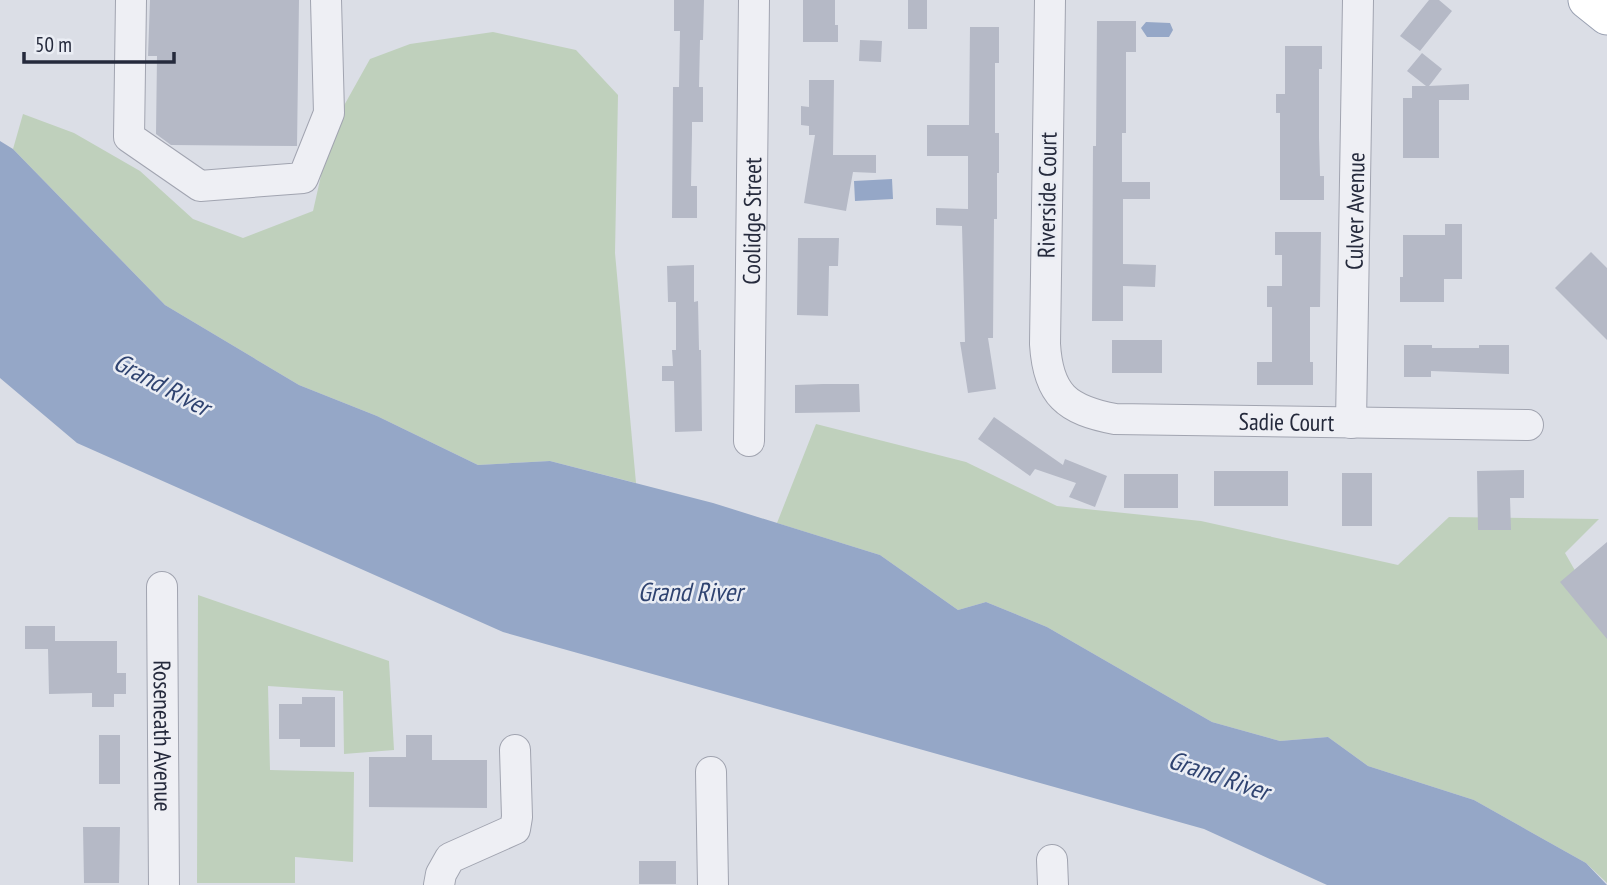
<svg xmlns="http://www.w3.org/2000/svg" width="1607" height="885" font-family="'PT Sans Narrow',sans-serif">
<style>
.green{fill:#bfd0bc}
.water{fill:#95a7c7}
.building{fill:#b5b9c6}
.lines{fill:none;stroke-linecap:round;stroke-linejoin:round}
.minor-casing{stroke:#a1a4b0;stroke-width:32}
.major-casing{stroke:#9aa1b2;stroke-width:39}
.minor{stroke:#eeeff4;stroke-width:30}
.major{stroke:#fff;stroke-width:37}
.labels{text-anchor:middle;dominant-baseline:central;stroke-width:5;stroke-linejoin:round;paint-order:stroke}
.street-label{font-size:24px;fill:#252a3c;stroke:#eaedf4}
.water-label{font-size:26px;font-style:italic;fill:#2f4370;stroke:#eaedf4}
</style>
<rect width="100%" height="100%" fill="#dbdee6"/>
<!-- green -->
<path class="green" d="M 493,32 L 576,50 L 618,95 L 615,253 L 636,483 L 550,461 L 478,465 L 377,416 L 299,385 L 165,305 L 13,149 L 23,114 L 74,133 L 140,171 L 193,219 L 243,238 L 313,211 L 332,127 L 370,59 L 410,44 Z
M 816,424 L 966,462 L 1057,506 L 1201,521 L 1398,565 L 1449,517 L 1599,519 L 1565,553 L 1597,609 L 1607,623 L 1607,883 L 1586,863 L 1474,800 L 1368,766 L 1328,737 L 1280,741 L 1212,722 L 1047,627 L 986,602 L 958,610 L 880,555 L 777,523 Z
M 198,595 L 389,661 L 394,750 L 344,754 L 343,691 L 268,686 L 270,770 L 354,772 L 353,862 L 295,857 L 295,883 L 197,883 Z"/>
<!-- water -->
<path class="water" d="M 1146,22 L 1170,23 L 1173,30 L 1169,37 L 1147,37 L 1141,28 Z
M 0,141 L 13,149 L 165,305 L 299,385 L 377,416 L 478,465 L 550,461 L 713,503 L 880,555 L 958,610 L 986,602 L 1047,627 L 1212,722 L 1280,741 L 1328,737 L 1368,766 L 1474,800 L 1586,863 L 1607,885 L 1327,885 L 1204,829 L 503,632 L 77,443 L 0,378 Z
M 892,179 L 893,199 L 855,201 L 854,181 Z"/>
<!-- building -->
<path class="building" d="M 150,0 L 299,0 L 297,146 L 171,145 L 156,134 L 157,56 L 148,56 Z
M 674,0 L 704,0 L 703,40 L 700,40 L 699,87 L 703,87 L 703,122 L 692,122 L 692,134 L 691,186 L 697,186 L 697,218 L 672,218 L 673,87 L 679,87 L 680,31 L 674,31 Z
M 803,0 L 835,0 L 835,25 L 838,25 L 838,42 L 803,42 Z
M 908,0 L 927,0 L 927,29 L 908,29 Z
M 1429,0 L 1439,0 L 1452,11 L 1420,51 L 1400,36 Z
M 1097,21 L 1136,21 L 1136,52 L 1126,52 L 1126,133 L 1122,133 L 1122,182 L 1150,182 L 1150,199 L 1123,199 L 1123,264 L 1156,265 L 1155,287 L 1123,286 L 1123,321 L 1092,321 L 1093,146 L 1096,146 Z
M 970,27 L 999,27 L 999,63 L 995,63 L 995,133 L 999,133 L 999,173 L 997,173 L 997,219 L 994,219 L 993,338 L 988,338 L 996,389 L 968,393 L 960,342 L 965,342 L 962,226 L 936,225 L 936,208 L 968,209 L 968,156 L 927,156 L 927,125 L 969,125 Z
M 860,40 L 882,41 L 881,62 L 859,61 Z
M 1285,46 L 1322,46 L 1322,69 L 1319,69 L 1319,138 L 1320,176 L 1324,176 L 1324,200 L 1280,200 L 1280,113 L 1276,113 L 1276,94 L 1285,94 Z
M 1422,53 L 1442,69 L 1429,86 L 1469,84 L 1469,100 L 1439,100 L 1439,158 L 1403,158 L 1403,98 L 1412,98 L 1412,86 L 1426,86 L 1407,71 Z
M 809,80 L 834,80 L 833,155 L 876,155 L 876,173 L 853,172 L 846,211 L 804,203 L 815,135 L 809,135 L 809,126 L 801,125 L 801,106 L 809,107 Z
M 1445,224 L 1462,224 L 1462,279 L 1444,279 L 1444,302 L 1400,302 L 1400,277 L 1403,277 L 1403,235 L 1445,235 Z
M 1275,232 L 1321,232 L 1320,307 L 1310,307 L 1310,362 L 1313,362 L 1313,385 L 1257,385 L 1257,362 L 1272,362 L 1272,307 L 1267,307 L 1267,286 L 1282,286 L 1282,255 L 1275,255 Z
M 798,238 L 839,238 L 838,266 L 829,266 L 828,316 L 797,315 Z
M 1591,252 L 1607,268 L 1607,340 L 1555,288 Z
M 694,265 L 694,302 L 698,301 L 699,350 L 701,350 L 702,431 L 675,432 L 674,381 L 662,381 L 662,366 L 673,366 L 672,350 L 676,350 L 676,302 L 668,302 L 667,266 Z
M 1112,340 L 1162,340 L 1162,373 L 1112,373 Z
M 1404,345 L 1432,345 L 1432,348 L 1479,348 L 1479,345 L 1509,345 L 1509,374 L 1431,371 L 1431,377 L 1404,377 Z
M 823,384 L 859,384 L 860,412 L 795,413 L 795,385 Z
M 994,417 L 1063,465 L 1065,459 L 1107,476 L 1095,507 L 1069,497 L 1076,483 L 1035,469 L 1030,476 L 978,439 Z
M 1524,470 L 1524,498 L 1510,498 L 1511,530 L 1478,530 L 1477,471 Z
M 1214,471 L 1288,471 L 1288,506 L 1214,506 Z
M 1342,473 L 1372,473 L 1372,526 L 1342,526 Z
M 1124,474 L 1178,474 L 1178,508 L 1124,508 Z
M 1607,542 L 1607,639 L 1560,582 Z
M 25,626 L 55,626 L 55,641 L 117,641 L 117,673 L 126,673 L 126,694 L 114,694 L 114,707 L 92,707 L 92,693 L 49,694 L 48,649 L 25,649 Z
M 302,697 L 335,697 L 335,747 L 300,747 L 300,739 L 279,739 L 279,704 L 302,704 Z
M 99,735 L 120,735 L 120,784 L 99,784 Z
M 406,735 L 432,735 L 432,760 L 487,760 L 487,808 L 369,807 L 369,757 L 406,757 Z
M 83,827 L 120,827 L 119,883 L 84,883 Z
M 639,861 L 676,861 L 676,884 L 639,884 Z"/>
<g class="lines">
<!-- minor casing -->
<g class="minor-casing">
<g id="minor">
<path d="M 131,0 L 129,137 L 200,186 L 303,178 L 329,113 L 326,0"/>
<path id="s1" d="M 1050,0 L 1045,344 C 1048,395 1067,410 1115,419 L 1528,425"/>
<path id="s2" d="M 1351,423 L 1358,0"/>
<path id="s3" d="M 749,441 L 754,0"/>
<path id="s4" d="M 162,587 L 164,885"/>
<path d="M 711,772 L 713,885"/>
<path d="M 1052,860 L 1053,885"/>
<path d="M 439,885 L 441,874 L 450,858 L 515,829 L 517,817 L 515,750"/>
</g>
</g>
<!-- major casing -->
<g class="major-casing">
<path id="major" d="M 1587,0 L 1607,16"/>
</g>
<!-- minor -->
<use href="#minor" class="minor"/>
<!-- major -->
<use href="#major" class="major"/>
</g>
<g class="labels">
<!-- street labels -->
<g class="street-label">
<text transform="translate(1047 195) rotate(-89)">Riverside Court</text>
<text stroke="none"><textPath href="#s2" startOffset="212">Culver Avenue</textPath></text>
<text stroke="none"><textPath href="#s3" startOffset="220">Coolidge Street</textPath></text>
<text stroke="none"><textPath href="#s1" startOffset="630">Sadie Court</textPath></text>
<text stroke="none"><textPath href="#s4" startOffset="149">Roseneath Avenue</textPath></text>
</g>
<!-- water labels -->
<g class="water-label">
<text transform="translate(162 384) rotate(28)">Grand River</text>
<text x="690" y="591">Grand River</text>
<text transform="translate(1219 775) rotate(19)">Grand River</text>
</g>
</g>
<!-- scale -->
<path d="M24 52v10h150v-10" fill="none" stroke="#252a3c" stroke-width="3.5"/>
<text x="35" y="52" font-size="21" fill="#252a3c" stroke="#eaedf4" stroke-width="5" paint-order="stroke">50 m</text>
</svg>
